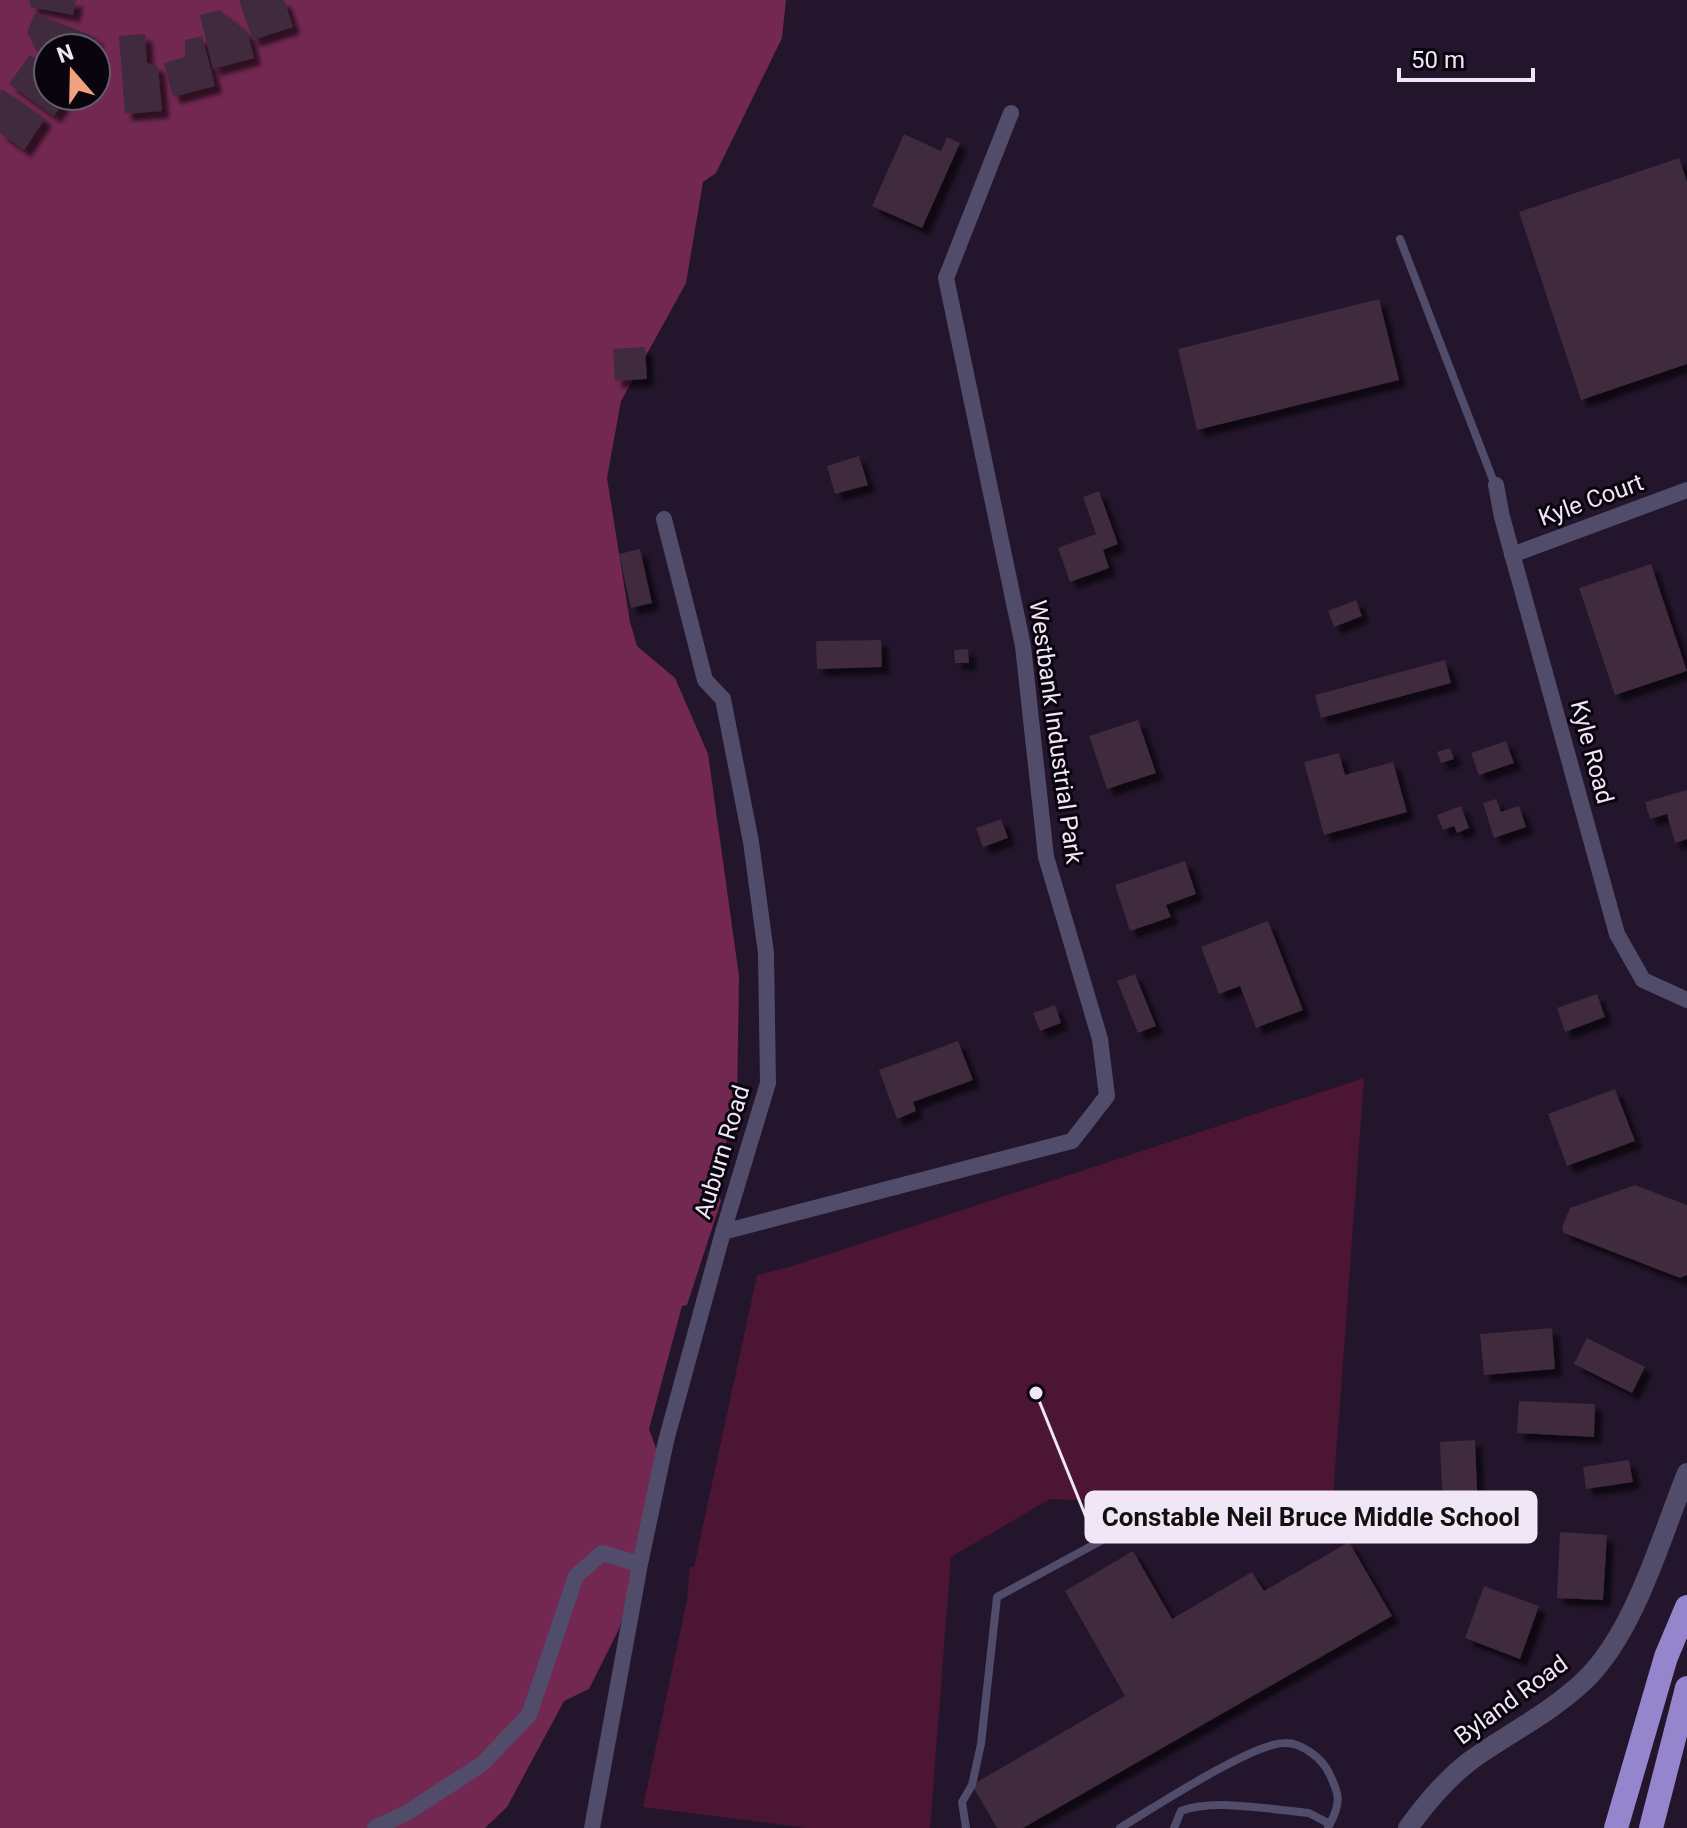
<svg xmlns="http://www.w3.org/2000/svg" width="1687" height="1828" font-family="Roboto,sans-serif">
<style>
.green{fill:#4c1534}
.forest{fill:#722851;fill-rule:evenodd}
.building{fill:#40293d;filter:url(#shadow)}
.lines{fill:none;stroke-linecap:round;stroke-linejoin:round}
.service{stroke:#524c6b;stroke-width:8}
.minor{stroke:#524c6b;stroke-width:16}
.tertiary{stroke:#524c6b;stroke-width:20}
.trunk{stroke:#9485cc;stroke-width:24}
.labels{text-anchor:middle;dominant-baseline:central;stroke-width:6;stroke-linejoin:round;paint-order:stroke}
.street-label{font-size:24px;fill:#f0e6f6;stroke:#09040d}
.leader{fill:none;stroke:#f0e6f6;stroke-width:3}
.callout-dot{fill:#f0e6f6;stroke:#09040d;stroke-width:3}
.callout{fill:#f0e6f6;stroke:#f0e6f6;stroke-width:3}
.callout-label{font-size:26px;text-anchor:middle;font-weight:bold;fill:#111}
</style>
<defs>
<filter id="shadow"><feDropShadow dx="7" dy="7" stdDeviation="2" flood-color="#0009"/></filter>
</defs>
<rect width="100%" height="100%" fill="#23152b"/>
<!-- green -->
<path class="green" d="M 1364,1078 L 1332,1510 L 1050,1499 L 951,1557 L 930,1828 L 806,1828 L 643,1807 L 687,1600 L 690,1567 L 694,1567 L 757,1275 L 786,1268 Z"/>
<!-- forest -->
<path class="forest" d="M 0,0 L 786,0 L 782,38 L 716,173 L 703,182 L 686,283 L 621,401 L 607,478 L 630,622 L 637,646 L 675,678 L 708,754 L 739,976 L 737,1103 L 716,1181 L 721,1201 L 687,1305 L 682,1306 L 649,1429 L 660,1460 L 646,1534 L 619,1629 L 589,1689 L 564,1701 L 507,1807 L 485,1828 L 0,1828 ZM 48,48 L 96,48 L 96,96 L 48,96 Z"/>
<!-- building -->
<path class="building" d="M 29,0 L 76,0 L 73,15 L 31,7 Z
M 239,0 L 284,0 L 293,27 L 253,40 Z
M 220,10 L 248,34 L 254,58 L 213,69 L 200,15 Z
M 35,13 L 97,38 L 93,48 L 48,48 L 48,58 L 36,50 L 27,32 Z
M 145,34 L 147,63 L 158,66 L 162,111 L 125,114 L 119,36 Z
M 202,36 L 215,86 L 173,97 L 164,63 L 185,57 L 185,40 Z
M 30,55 L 48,67 L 48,96 L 68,96 L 54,116 L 9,84 Z
M 2,89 L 45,119 L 24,150 L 0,133 L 0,92 Z
M 904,134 L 941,151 L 947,137 L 960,143 L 922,228 L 872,206 Z
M 1679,158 L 1687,182 L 1687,364 L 1581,400 L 1519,212 Z
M 1379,299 L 1399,380 L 1197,430 L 1178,349 Z
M 645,347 L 647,379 L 615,381 L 613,349 Z
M 859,456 L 868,485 L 835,494 L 827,466 Z
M 1099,491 L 1118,544 L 1103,550 L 1109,568 L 1070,582 L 1058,548 L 1096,534 L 1083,497 Z
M 640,549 L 652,603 L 631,608 L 619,554 Z
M 1651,564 L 1687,671 L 1615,695 L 1579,588 Z
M 1356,600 L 1362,616 L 1334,627 L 1328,611 Z
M 881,640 L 882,667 L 817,669 L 816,641 Z
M 968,649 L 969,663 L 955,663 L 954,650 Z
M 1445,660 L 1451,683 L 1321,718 L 1315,695 Z
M 1138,720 L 1156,773 L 1107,789 L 1089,736 Z
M 1506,741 L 1514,763 L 1479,775 L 1471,753 Z
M 1450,748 L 1454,759 L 1441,763 L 1437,752 Z
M 1339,753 L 1345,775 L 1393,762 L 1407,812 L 1324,835 L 1304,762 Z
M 1687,790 L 1687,839 L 1675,843 L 1667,814 L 1650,819 L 1645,802 Z
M 1496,799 L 1501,812 L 1519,806 L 1526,827 L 1494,838 L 1483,803 Z
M 1461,806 L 1469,828 L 1457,833 L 1454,826 L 1443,830 L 1437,815 Z
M 1001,819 L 1008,838 L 983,847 L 976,828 Z
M 1185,861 L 1196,894 L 1166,905 L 1171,917 L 1130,931 L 1115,885 Z
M 1268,921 L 1303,1010 L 1256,1028 L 1240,986 L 1219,994 L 1201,947 Z
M 1135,974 L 1156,1026 L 1138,1033 L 1117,981 Z
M 1597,994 L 1605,1017 L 1565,1032 L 1557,1008 Z
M 1055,1005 L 1061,1023 L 1040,1031 L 1033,1013 Z
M 958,1041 L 973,1080 L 913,1102 L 916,1111 L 897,1119 L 879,1070 Z
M 1615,1089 L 1635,1141 L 1567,1166 L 1548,1114 Z
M 1635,1185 L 1687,1205 L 1687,1275 L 1680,1278 L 1564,1233 L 1562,1227 L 1570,1208 Z
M 1552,1328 L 1555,1369 L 1484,1375 L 1480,1334 Z
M 1587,1338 L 1645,1367 L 1632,1393 L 1574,1364 Z
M 1519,1401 L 1595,1404 L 1594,1437 L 1517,1433 Z
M 1475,1440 L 1478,1513 L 1443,1515 L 1440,1442 Z
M 1629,1460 L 1633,1482 L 1586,1489 L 1583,1467 Z
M 1560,1532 L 1607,1535 L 1603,1600 L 1557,1598 Z
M 1349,1542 L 1392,1616 L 1023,1828 L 997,1828 L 972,1785 L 1125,1696 L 1065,1591 L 1133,1551 L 1172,1619 L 1252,1572 L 1264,1591 Z
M 1484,1586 L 1539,1606 L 1520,1659 L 1465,1638 Z"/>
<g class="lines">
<!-- service -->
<path class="service" d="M 1400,239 L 1495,485
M 966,1828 L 962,1802 L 972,1785 L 981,1744 L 997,1597 L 1132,1524
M 1120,1828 C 1153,1808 1251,1744 1284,1743 C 1301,1742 1322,1758 1329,1773 C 1340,1795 1341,1802 1330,1824
M 1174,1828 L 1181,1811 C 1214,1798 1273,1810 1309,1813 L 1330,1824 L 1328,1827"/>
<!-- minor -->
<path class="minor" d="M 1496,485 L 1502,517 L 1617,934 L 1643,980 L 1687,1000
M 1512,555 L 1687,490
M 723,1232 L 1072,1141 L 1107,1096 L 1100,1039 L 1046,857 L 1023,646 L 946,278 L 1011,113
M 375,1828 L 408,1812 L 482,1764 L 529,1715 L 576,1576 L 602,1553 L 640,1564
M 592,1828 L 640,1564 L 666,1441 L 723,1232 L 768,1083 L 766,953 L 751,842 L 723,699 L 705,680 L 664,519"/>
<!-- tertiary -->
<path class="tertiary" d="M 1408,1828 C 1426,1803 1445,1780 1470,1761 C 1507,1734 1551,1713 1585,1680 C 1635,1632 1661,1537 1687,1473"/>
<!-- trunk -->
<path class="trunk" d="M 1616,1828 L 1666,1657 L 1687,1607
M 1651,1828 L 1687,1688"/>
</g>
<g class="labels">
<!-- street labels -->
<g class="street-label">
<text transform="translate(1591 500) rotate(-20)">Kyle Court</text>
<text transform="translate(1056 732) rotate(82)">Westbank Industrial Park</text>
<text transform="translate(1592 752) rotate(75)">Kyle Road</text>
<text transform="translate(722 1152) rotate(-73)">Auburn Road</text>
<text transform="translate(1511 1700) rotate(-36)">Byland Road</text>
</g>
</g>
<!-- callouts -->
<path class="leader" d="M1036 1393L1086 1517"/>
<circle class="callout-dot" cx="1036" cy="1393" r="8"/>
<rect class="callout" x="1086" y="1492" width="450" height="50" rx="8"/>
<g class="callout-label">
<text x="1311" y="1526">Constable Neil Bruce Middle School</text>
</g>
<!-- north arrow -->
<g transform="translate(72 72) rotate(340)"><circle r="38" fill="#09040d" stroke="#655e6a" stroke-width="2"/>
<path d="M0-6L14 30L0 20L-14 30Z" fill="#f1a17d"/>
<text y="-12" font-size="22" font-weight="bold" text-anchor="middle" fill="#f0e6f6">N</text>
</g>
<!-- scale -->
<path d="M1399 68v12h134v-12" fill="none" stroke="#f0e6f6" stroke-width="4"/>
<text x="1411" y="68" font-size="24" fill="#f0e6f6" stroke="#09040d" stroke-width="6" paint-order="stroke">50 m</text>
</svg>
